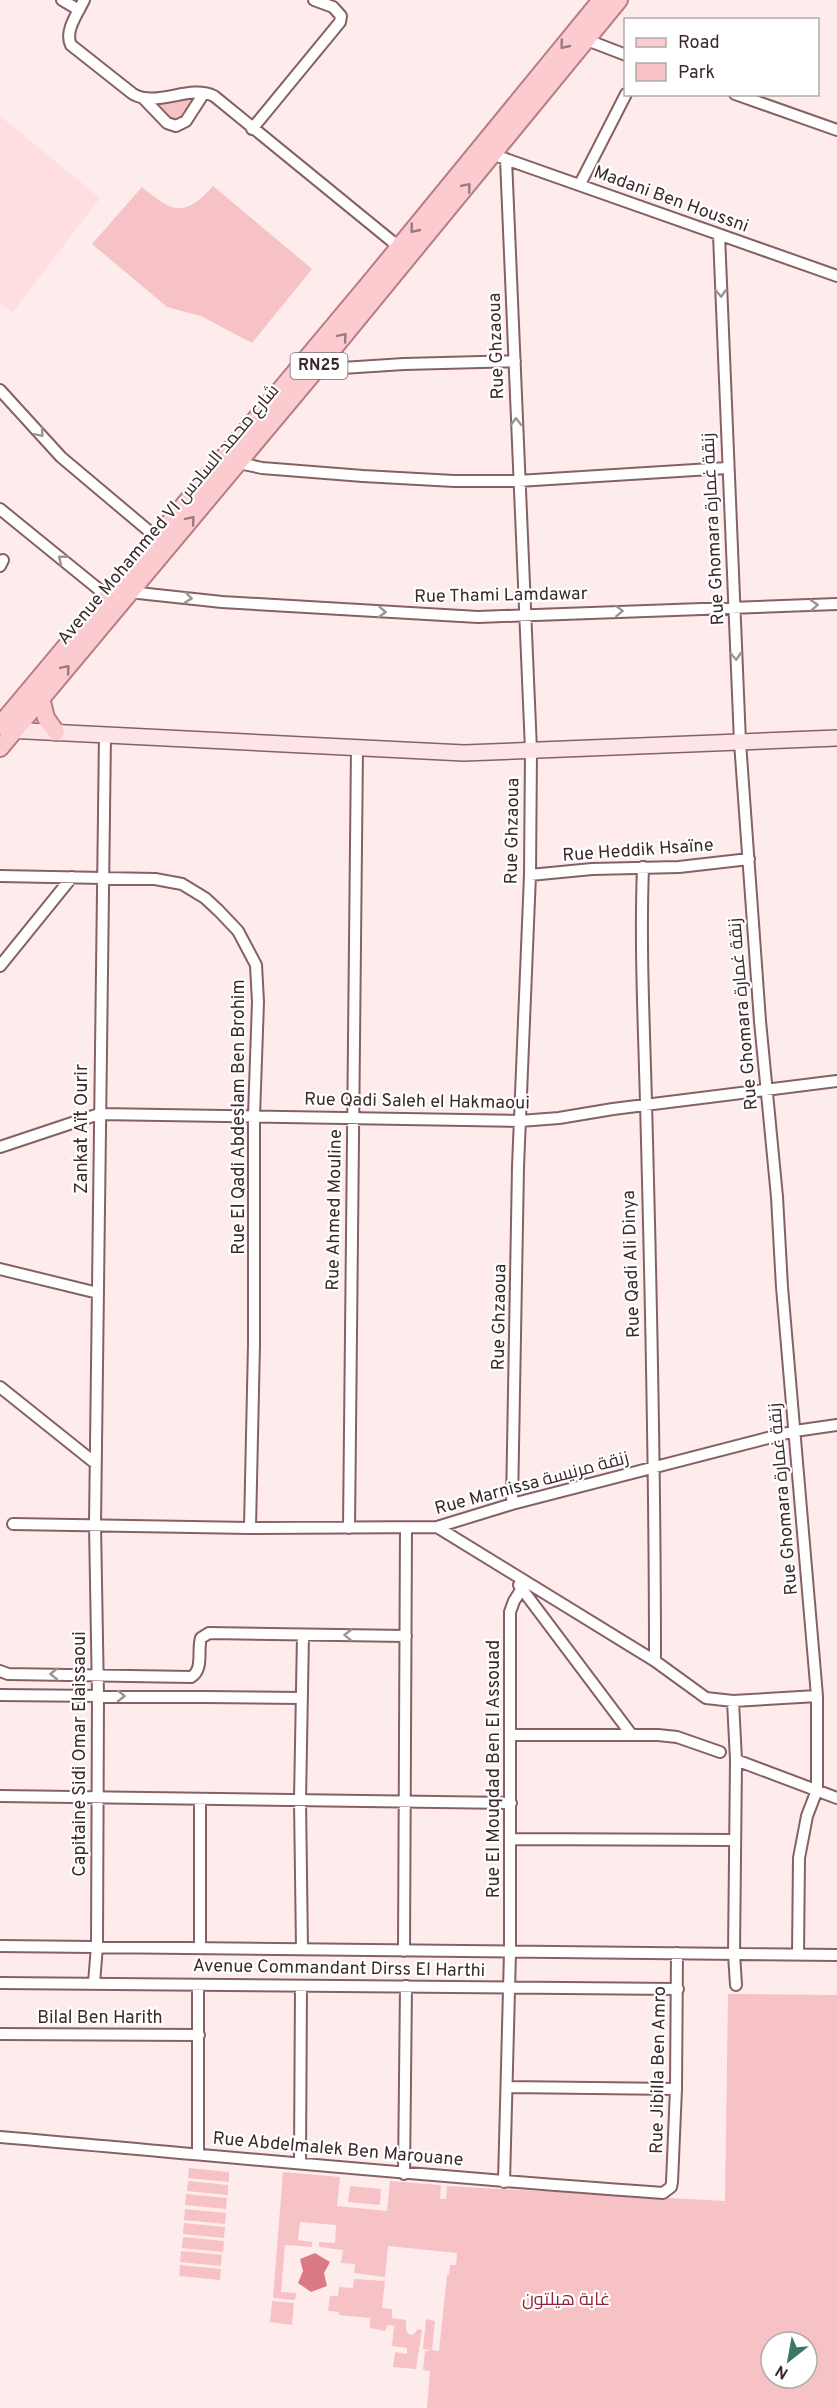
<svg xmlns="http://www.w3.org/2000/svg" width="837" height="2408" font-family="Overpass,Cairo,sans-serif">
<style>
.built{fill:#fedee0}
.green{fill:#f6c2c6;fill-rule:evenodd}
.water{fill:#db7a85}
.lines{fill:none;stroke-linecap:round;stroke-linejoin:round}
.minor-casing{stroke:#866164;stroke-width:14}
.secondary-casing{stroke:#866164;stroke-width:18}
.primary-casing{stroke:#b67d82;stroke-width:20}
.minor{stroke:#fff;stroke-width:10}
.secondary{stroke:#fde5e7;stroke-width:15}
.primary{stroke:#fbcbd0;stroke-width:16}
.oneway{stroke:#9b7a7e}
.oneway2{stroke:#9d9496}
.labels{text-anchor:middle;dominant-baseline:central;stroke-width:4.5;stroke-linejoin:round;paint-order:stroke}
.shield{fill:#fff;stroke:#766a6b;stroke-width:1.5}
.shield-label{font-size:16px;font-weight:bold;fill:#3b2a2c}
.street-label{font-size:18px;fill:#3b2a2c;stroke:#fff}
.park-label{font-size:18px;fill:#94213a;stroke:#fff}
</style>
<rect width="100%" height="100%" fill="#feeced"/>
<!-- built -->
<path class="built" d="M 0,116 L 100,198 L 12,313 L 0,303 Z"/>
<!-- green -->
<path class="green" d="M 194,98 L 177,122 L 154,103 Z
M 213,186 L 312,269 L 252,343 L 201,316 L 167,307 L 92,244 L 142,187 C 172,212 184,219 213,186 Z
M 728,1994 L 837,1995 L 837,2408 L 427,2408 L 430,2371 L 423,2370 L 425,2351 L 432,2350 L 423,2349 L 426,2319 L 435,2321 L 432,2350 L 439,2351 L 447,2275 L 449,2275 L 450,2265 L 456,2265 L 457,2253 L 388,2246 L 385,2277 L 354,2273 L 355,2264 L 341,2263 L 343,2250 L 319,2247 L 319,2242 L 335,2243 L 336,2225 L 300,2222 L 298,2240 L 312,2242 L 312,2247 L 285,2245 L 281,2292 L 296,2293 L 295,2300 L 273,2298 L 283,2172 L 340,2177 L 337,2206 L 387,2211 L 390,2181 L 441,2185 L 440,2199 L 446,2199 L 447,2186 L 725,2201 ZM 771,2342 L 807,2342 L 807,2378 L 771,2378 Z
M 189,2168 L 229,2172 L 229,2182 L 188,2178 Z
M 188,2181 L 228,2185 L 228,2195 L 187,2191 Z
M 350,2186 L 381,2189 L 380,2205 L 348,2202 Z
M 186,2194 L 227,2198 L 226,2209 L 185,2205 Z
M 185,2209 L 226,2213 L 225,2224 L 184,2220 Z
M 184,2223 L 225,2227 L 224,2238 L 183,2234 Z
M 183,2237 L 224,2241 L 223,2252 L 182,2248 Z
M 181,2251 L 222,2255 L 221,2266 L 180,2262 Z
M 180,2265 L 221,2269 L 220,2280 L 179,2276 Z
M 354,2279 L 385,2281 L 382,2308 L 392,2309 L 392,2318 L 406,2320 L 406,2330 L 408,2334 L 413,2335 L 418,2329 L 422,2330 L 416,2369 L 393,2367 L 395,2352 L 407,2354 L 407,2348 L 392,2346 L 394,2326 L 388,2325 L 385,2331 L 370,2328 L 370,2318 L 339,2315 L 339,2312 L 328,2311 L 330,2296 L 338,2296 L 339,2287 L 353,2288 Z
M 272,2301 L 294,2303 L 292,2325 L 270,2322 Z"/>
<!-- water -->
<path class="water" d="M 315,2253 L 330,2262 L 324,2273 L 327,2286 L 311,2292 L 298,2283 L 303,2271 L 300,2259 Z"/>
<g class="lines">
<!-- minor casing -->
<g class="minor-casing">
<path id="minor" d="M 62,0 L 79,10
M 84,0 C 78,13 64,31 71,45 L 133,94 C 157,108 189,84 214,96 L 399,247
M 587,40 L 626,55
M 735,94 L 837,130
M 144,99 L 167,123 L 176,126 L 186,121 L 204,93
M 252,129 L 340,22 L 341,16 L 333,7 L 314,0
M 500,157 L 837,276
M 506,159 L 531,750 L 530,875 L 518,1167 L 512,1504
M 580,184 L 626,94
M 719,235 L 740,742 L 760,1021 L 777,1197 L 782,1287 L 817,1696 L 817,1790 L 807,1816 L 799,1858 L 798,1955
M 319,366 L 342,368 L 404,364 L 515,361
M 0,390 L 61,457 L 156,537
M 239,463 L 262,468 L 363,476 L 454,481 L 518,481 L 727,468
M 0,509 L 107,596
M 0,566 L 3,560
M 129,592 L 222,602 L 478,617 L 837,604
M 643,867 C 640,946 644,1024 646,1103 C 651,1289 655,1475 655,1661
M 530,875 L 592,869 L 679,867 L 749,859
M 0,876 L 155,879 L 182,884 L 205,898 L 219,911 L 238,931 L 256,965 L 258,1002 L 254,1116 L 254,1344 L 250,1528
M 0,966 L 72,877
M 0,1147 L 99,1114 L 520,1121 L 559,1118 L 613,1109 L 837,1081
M 0,1269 L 98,1293
M 0,1387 L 95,1463
M 13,1524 L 250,1528 L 437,1527 L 512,1504 L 795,1431 L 837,1425
M 437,1527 L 655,1661 L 706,1698 L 733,1701 L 817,1696
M 349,1528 L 357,748
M 519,1585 L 631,1734
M 0,1671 L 8,1674 L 191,1677 C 204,1670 197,1650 201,1638 L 209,1633 L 406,1636
M 0,1695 L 302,1698
M 733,1701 L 736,1760 L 734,1954 L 736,1985
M 511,1735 L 658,1735 L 677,1737 L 720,1752
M 736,1760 L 837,1798
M 0,1796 L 511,1803
M 200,1799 L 200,1948
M 510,1839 L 735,1840
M 0,1946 L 837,1955
M 302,1949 L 300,1800 L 303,1635
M 404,1951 L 406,1528
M 0,1983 L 678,1989
M 94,1983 L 97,1946 L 98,1696 L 95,1525 L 105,734
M 0,2034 L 199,2035
M 508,2087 L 676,2089
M 0,2137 C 221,2156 442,2178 663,2193 L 671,2187 L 672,2182 L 676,2089 L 677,1953
M 198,2154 L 198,1985
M 300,2162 L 301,1986
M 404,2174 L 406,1986
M 504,2182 L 510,1952 L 510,1612 L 514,1601 L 521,1590"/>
</g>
<!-- secondary casing -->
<g class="secondary-casing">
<path id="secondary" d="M 7,730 L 464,753 L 837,738"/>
</g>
<!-- primary casing -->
<g class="primary-casing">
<path id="primary" d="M 41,698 L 46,718 L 56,732
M 0,725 L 368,285 L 601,0
M 0,748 L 319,366 L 619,0"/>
</g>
<!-- minor -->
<use href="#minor" class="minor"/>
<!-- secondary -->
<use href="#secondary" class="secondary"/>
<!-- primary -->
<use href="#primary" class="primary"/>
</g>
<!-- one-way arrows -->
<defs><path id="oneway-chevron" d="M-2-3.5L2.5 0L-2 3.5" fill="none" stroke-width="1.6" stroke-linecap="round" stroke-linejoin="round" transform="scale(1.5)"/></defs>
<g class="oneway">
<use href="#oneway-chevron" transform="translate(564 45) rotate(129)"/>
<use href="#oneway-chevron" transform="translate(467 187) rotate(-50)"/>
<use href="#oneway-chevron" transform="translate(414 229) rotate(129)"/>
<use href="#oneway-chevron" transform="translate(343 337) rotate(-50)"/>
<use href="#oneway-chevron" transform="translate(191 520) rotate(-50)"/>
<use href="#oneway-chevron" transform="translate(66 669) rotate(-50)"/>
</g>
<g class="oneway2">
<use href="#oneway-chevron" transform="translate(721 293) rotate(88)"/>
<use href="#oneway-chevron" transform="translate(516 422) rotate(-91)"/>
<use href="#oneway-chevron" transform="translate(40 433) rotate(50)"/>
<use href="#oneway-chevron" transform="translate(62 559) rotate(-141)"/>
<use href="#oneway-chevron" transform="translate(188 598) rotate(6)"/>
<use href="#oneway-chevron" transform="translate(814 605) rotate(-3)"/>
<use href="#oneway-chevron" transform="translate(619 611) rotate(-2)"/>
<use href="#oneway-chevron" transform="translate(382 612) rotate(4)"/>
<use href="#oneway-chevron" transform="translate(736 656) rotate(87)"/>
<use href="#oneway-chevron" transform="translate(348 1635) rotate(-179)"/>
<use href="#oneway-chevron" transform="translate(54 1674) rotate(-180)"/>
<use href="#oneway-chevron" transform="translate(121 1696) rotate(1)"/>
</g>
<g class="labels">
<!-- shield labels -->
<rect class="shield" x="290.5" y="353" width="57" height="26" rx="4.5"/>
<g class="shield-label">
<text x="319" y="366">RN25</text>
</g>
<!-- street labels -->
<g class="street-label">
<text transform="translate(671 200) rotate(20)">Madani Ben Houssni</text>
<text transform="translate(497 346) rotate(-92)">Rue Ghzaoua</text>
<text transform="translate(169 515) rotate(-50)">Avenue Mohammed VI شارع محمد السادس</text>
<text transform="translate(714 529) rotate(-93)">Rue Ghomara زنقة غمارة</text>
<text transform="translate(501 596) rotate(-1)">Rue Thami Lamdawar</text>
<text transform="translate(513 831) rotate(-89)">Rue Ghzaoua</text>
<text transform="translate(638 851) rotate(-4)">Rue Heddik Hsaïne</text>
<text transform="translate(744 1014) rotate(-95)">Rue Ghomara زنقة غمارة</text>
<text transform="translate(417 1102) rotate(1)">Rue Qadi Saleh el Hakmaoui</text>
<text transform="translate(239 1117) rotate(-90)">Rue El Qadi Abdeslam Ben Brohim</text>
<text transform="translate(82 1129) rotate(-90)">Zankat Aït Ourir</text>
<text transform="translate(335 1210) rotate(-89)">Rue Ahmed Mouline</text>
<text transform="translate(632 1264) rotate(-92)">Rue Qadi Ali Dinya</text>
<text transform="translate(500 1317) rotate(-89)">Rue Ghzaoua</text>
<text transform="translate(532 1484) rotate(-15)">Rue Marnissa زنقة مرنيسة</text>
<text transform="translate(784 1499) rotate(-95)">Rue Ghomara زنقة غمارة</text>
<text transform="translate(80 1754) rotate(-90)">Capitaine Sidi Omar Elaissaoui</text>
<text transform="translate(494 1769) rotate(-90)">Rue El Mouqdad Ben El Assouad</text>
<text transform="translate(339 1969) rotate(1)">Avenue Commandant Dirss El Harthi</text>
<text x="100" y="2018">Bilal Ben Harith</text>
<text transform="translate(659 2070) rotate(-89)">Rue Jibilla Ben Amro</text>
<text transform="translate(338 2150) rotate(5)">Rue Abdelmalek Ben Marouane</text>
</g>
<!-- park labels -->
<g class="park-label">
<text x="566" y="2300">غابة هيلتون</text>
</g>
</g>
<!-- legend -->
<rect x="624" y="18" width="195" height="78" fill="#ffffff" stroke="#b1aaab" stroke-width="1.5"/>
<rect x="636" y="38" width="30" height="9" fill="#fbcbd0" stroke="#b1aaab" stroke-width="1.5"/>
<text x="678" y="48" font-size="18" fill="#3b2a2c">Road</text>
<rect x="636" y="63" width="30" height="18" fill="#f6c2c6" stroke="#b1aaab" stroke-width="1.5"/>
<text x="678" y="78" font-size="18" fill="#3b2a2c">Park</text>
<!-- north arrow -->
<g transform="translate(789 2360) rotate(211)"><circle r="28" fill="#ffffff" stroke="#b1aaab" stroke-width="1.5"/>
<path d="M0-4.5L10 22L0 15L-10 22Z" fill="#3c7965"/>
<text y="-9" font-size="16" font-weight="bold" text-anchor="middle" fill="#3b2a2c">N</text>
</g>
</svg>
